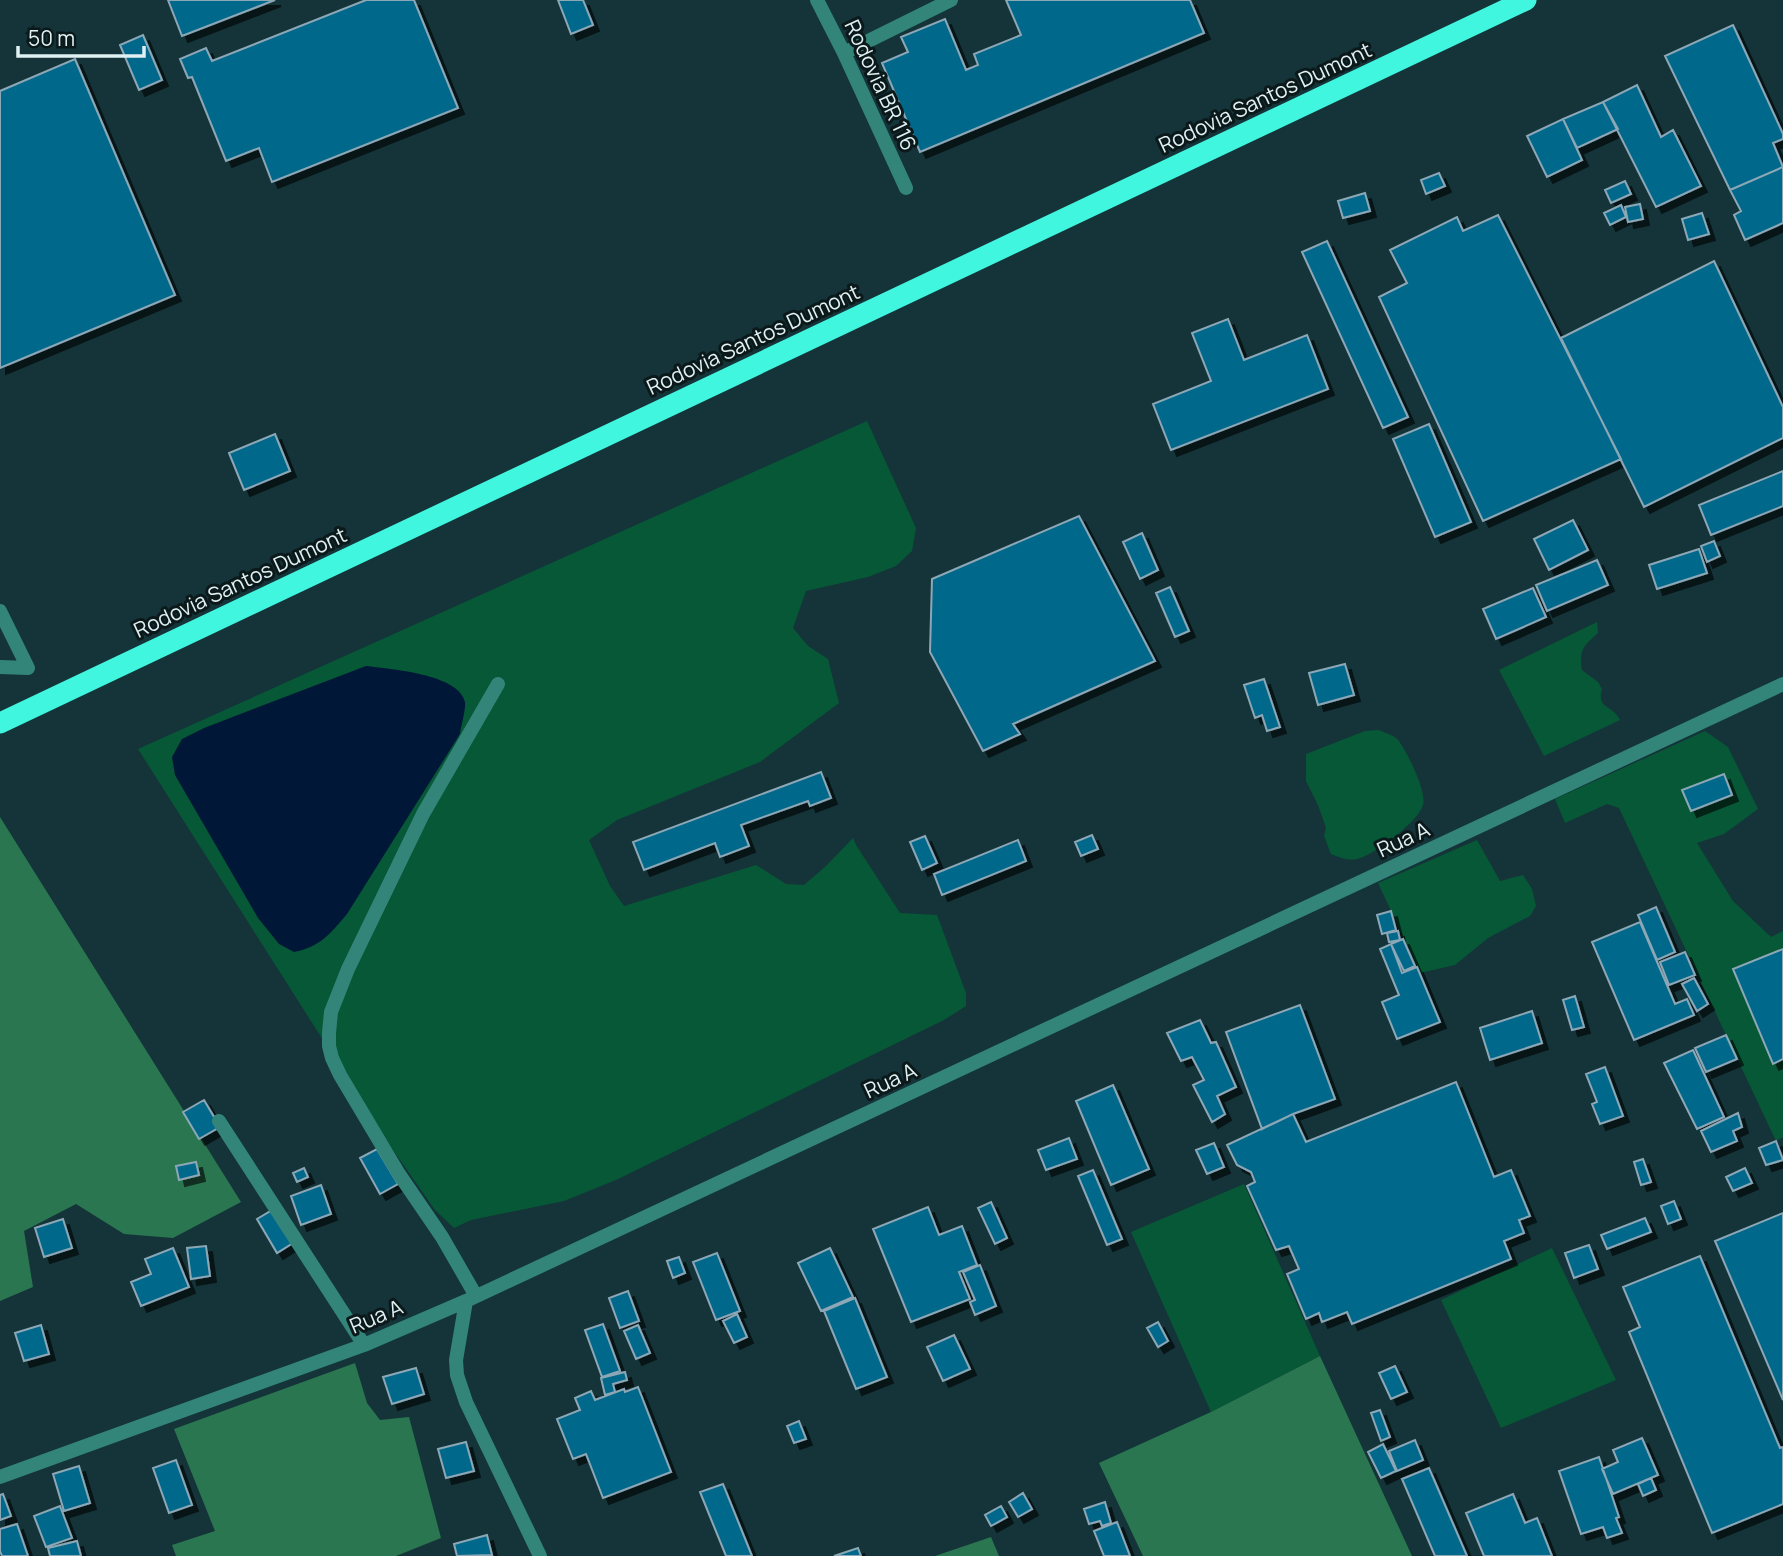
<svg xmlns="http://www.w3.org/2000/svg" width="1783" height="1556" font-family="Manrope,sans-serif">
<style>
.green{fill:#075836}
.forest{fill:#2a7650}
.water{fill:#001738}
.building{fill:#05678a;stroke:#8ca8b7;stroke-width:2;filter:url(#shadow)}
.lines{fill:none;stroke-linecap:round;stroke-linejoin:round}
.street{stroke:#338579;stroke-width:14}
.highway{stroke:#41f6df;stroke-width:21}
.labels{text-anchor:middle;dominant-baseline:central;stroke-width:6;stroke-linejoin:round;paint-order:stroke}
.street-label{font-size:21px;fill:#dff1f3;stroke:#0c191b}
</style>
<defs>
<filter id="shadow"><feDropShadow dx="6" dy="6" stdDeviation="0" flood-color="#0009"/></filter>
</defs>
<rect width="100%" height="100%" fill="#143439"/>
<!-- green -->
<path class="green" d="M 867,421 L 916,528 L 912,551 L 896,566 L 868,577 L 806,591 L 793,628 L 808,646 L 828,659 L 839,703 L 760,762 L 617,820 L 589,840 L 610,886 L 624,906 L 756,865 L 786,884 L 804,885 L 826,866 L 853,838 L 856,845 L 900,913 L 937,915 L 966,993 L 966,1006 L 944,1020 L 616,1180 L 564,1201 L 471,1220 L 454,1228 L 435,1210 L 393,1150 L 138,749 Z
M 1597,622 L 1598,633 C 1583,646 1579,650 1582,670 L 1598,682 L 1602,689 C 1596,709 1613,705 1620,720 L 1544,756 L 1499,670 Z
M 1379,730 C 1385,733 1394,735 1398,740 C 1407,751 1427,792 1423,805 C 1419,821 1373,856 1357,859 C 1348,861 1339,857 1331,854 L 1324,836 L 1326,828 L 1318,805 L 1306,781 L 1306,754 L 1365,731 Z
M 1705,731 L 1728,747 L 1758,809 L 1724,834 L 1697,843 L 1733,901 L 1771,937 L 1783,931 L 1783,1137 L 1776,1141 L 1619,808 L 1607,804 L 1565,823 L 1555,799 Z
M 1477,840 L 1500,881 L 1523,875 L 1532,889 L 1536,906 L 1530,916 L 1488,938 L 1455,965 L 1420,973 L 1378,883 Z
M 1244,1184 L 1320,1356 L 1211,1412 L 1131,1232 Z
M 1552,1248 L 1616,1380 L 1501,1428 L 1441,1300 Z"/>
<!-- forest -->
<path class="forest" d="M 0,817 L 241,1202 L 173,1238 L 124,1234 L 76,1204 L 24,1231 L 33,1287 L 0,1301 Z
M 1320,1356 L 1412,1556 L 1143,1556 L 1099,1463 L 1211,1412 Z
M 355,1363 L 367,1403 L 380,1420 L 409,1417 L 441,1538 L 396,1556 L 176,1556 L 172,1545 L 215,1531 L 174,1429 Z
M 991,1537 L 999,1556 L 935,1556 Z"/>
<!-- water -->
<path class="water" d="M 366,666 C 390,669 459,674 465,702 C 466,709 461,726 460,734 L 347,914 C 330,934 320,947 294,952 L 279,944 L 258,918 L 175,775 L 172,757 L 182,739 L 204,728 Z"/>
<!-- building -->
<path class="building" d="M 168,0 L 275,0 L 182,36 Z
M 366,0 L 414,0 L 458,108 L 272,182 L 259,148 L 226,161 L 192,77 L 188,78 L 180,59 L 206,48 L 212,61 Z
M 558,0 L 583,0 L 593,25 L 571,34 Z
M 1006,0 L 1190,0 L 1204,33 L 920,152 L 882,63 L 908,52 L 901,37 L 945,19 L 966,70 L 978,65 L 974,54 L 1021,35 Z
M 1733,25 L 1783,134 L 1783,139 L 1773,143 L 1783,167 L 1730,190 L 1665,56 Z
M 143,35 L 162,80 L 139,90 L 120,45 Z
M 75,59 L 175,295 L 0,368 L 0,91 Z
M 1637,85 L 1661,137 L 1673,130 L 1701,186 L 1656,207 L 1603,102 Z
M 1603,102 L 1618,129 L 1577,148 L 1563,119 Z
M 1563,119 L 1582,160 L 1547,177 L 1527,136 Z
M 1783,167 L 1783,223 L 1745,240 L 1734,215 L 1741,211 L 1730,190 Z
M 1439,173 L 1445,186 L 1426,194 L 1421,180 Z
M 1625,181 L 1631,194 L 1611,203 L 1605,190 Z
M 1365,193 L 1370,211 L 1343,218 L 1338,201 Z
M 1640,204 L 1643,219 L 1628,222 L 1625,207 Z
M 1621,205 L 1626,217 L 1610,225 L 1604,213 Z
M 1702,213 L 1709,234 L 1688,240 L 1682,219 Z
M 1498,215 L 1621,459 L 1483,521 L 1379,297 L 1407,283 L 1390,250 L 1457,217 L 1463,231 Z
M 1327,241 L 1408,417 L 1383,428 L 1302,252 Z
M 1714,261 L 1783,407 L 1783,438 L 1644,507 L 1561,338 Z
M 1228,319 L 1244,360 L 1307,335 L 1328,389 L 1171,450 L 1153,404 L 1211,381 L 1192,333 Z
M 1429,424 L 1471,522 L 1435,537 L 1393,439 Z
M 275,434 L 290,471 L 244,490 L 229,453 Z
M 1783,471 L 1783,506 L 1711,535 L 1699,505 Z
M 1079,516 L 1155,661 L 1013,724 L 1020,734 L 983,751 L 930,652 L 932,579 Z
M 1573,520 L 1588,550 L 1549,570 L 1534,539 Z
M 1142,533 L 1158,570 L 1140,579 L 1123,542 Z
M 1714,541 L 1720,556 L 1707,562 L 1701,546 Z
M 1699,549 L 1707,573 L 1657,589 L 1649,565 Z
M 1597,560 L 1608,585 L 1547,611 L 1536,585 Z
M 1170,587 L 1189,631 L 1175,637 L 1156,593 Z
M 1533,588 L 1546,617 L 1496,639 L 1483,609 Z
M 1345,664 L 1354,695 L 1318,705 L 1309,673 Z
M 1264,679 L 1280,727 L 1267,731 L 1262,715 L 1255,718 L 1244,685 Z
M 821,772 L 831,798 L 810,806 L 808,801 L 741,825 L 749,846 L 720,857 L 715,843 L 644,870 L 633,842 Z
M 1724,774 L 1732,795 L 1691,811 L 1682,790 Z
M 1092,835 L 1098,849 L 1081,856 L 1075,842 Z
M 925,836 L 937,863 L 922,870 L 910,842 Z
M 1018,840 L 1026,861 L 942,895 L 934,874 Z
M 1656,907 L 1675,952 L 1657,960 L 1638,915 Z
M 1391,911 L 1396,930 L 1382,934 L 1377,915 Z
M 1640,922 L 1675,1004 L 1687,999 L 1694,1015 L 1634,1040 L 1592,942 Z
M 1398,931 L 1400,940 L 1389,942 L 1387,933 Z
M 1403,939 L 1415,966 L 1404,971 L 1391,944 Z
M 1391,944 L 1402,973 L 1417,967 L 1440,1022 L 1397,1039 L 1382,1002 L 1399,995 L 1380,949 Z
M 1783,949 L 1783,1059 L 1773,1064 L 1733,969 Z
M 1685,952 L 1695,975 L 1669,985 L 1660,962 Z
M 1694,978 L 1708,1004 L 1697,1011 L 1682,984 Z
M 1575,996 L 1584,1027 L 1572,1030 L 1563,1000 Z
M 1300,1005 L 1335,1099 L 1293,1114 L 1262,1129 L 1226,1032 Z
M 1532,1011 L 1542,1043 L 1490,1060 L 1480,1028 Z
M 1200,1020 L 1211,1043 L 1216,1042 L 1236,1087 L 1217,1096 L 1225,1114 L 1212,1122 L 1193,1085 L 1204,1080 L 1192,1057 L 1181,1061 L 1167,1033 Z
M 1726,1035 L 1737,1059 L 1706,1072 L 1695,1048 Z
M 1693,1050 L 1724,1117 L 1697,1129 L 1664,1063 Z
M 1605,1067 L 1623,1116 L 1600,1124 L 1592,1104 L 1597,1102 L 1586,1074 Z
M 1456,1082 L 1494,1177 L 1511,1170 L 1530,1216 L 1519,1220 L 1524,1233 L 1504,1241 L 1511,1259 L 1352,1324 L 1347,1312 L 1322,1322 L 1319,1313 L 1306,1319 L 1287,1274 L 1299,1269 L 1289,1246 L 1276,1250 L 1247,1186 L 1255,1182 L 1251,1172 L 1237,1165 L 1227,1145 L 1293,1114 L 1306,1142 Z
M 1113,1085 L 1149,1169 L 1111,1185 L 1076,1101 Z
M 204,1100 L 220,1127 L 199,1139 L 183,1112 Z
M 1738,1113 L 1742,1127 L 1733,1131 L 1737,1141 L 1711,1152 L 1701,1131 Z
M 1069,1138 L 1077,1159 L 1046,1170 L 1038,1150 Z
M 1776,1141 L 1783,1160 L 1766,1165 L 1759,1148 Z
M 1214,1143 L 1224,1167 L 1207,1174 L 1196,1150 Z
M 377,1149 L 398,1184 L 380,1194 L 360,1158 Z
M 1643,1159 L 1651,1182 L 1641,1185 L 1634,1162 Z
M 196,1162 L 199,1175 L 179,1180 L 176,1166 Z
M 304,1168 L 308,1177 L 297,1182 L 293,1173 Z
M 1745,1168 L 1752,1183 L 1733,1191 L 1726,1177 Z
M 1093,1170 L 1122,1239 L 1107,1245 L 1078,1176 Z
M 321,1185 L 331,1214 L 301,1225 L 291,1196 Z
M 1674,1201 L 1681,1219 L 1668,1224 L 1661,1206 Z
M 991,1202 L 1007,1238 L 995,1244 L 978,1208 Z
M 928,1207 L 939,1235 L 962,1226 L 977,1265 L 959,1272 L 970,1299 L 911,1322 L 873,1229 Z
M 274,1209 L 293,1243 L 277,1253 L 257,1219 Z
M 1783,1213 L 1783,1400 L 1715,1241 Z
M 1645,1218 L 1651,1232 L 1607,1249 L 1601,1235 Z
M 63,1219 L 72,1248 L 44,1257 L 35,1228 Z
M 1589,1245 L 1598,1269 L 1574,1278 L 1565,1253 Z
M 206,1246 L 210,1276 L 191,1279 L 187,1248 Z
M 173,1248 L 189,1287 L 141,1306 L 131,1282 L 151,1274 L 145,1259 Z
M 830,1248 L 853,1297 L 821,1311 L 798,1263 Z
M 717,1253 L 740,1311 L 716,1320 L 693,1262 Z
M 1700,1256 L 1780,1448 L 1783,1447 L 1783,1504 L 1712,1533 L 1629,1332 L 1640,1327 L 1623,1287 Z
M 679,1257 L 685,1273 L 673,1278 L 667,1261 Z
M 980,1265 L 996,1306 L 975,1315 L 970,1302 L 975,1300 L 963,1272 Z
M 628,1291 L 639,1321 L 620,1328 L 609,1298 Z
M 855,1298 L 887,1377 L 856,1389 L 824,1311 Z
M 737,1314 L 747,1337 L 734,1343 L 723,1321 Z
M 1158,1322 L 1168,1341 L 1158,1347 L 1147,1328 Z
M 603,1324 L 620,1371 L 602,1377 L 585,1330 Z
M 41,1325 L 49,1354 L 24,1361 L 15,1333 Z
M 638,1325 L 650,1353 L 636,1359 L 624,1331 Z
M 954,1335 L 970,1369 L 943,1381 L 927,1347 Z
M 1395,1366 L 1407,1392 L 1391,1399 L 1379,1373 Z
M 416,1368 L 424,1394 L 392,1404 L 383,1377 Z
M 625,1372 L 627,1380 L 613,1384 L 615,1392 L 605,1395 L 601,1378 Z
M 638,1387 L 671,1472 L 603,1498 L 586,1454 L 573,1459 L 557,1419 L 580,1410 L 575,1398 L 591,1391 L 595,1400 L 624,1389 L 625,1392 Z
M 1380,1410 L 1390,1437 L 1381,1441 L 1371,1413 Z
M 799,1421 L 806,1439 L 794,1443 L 787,1426 Z
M 1642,1438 L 1658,1475 L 1613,1494 L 1602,1469 L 1618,1462 L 1613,1450 Z
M 1415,1440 L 1423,1460 L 1397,1471 L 1389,1451 Z
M 466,1442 L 474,1471 L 446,1478 L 438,1449 Z
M 1383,1444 L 1396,1471 L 1381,1478 L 1368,1452 Z
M 1599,1457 L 1619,1517 L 1616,1518 L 1622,1533 L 1607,1538 L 1603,1527 L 1581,1534 L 1559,1471 Z
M 176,1460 L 192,1505 L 169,1513 L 153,1468 Z
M 79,1466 L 90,1503 L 64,1511 L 53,1474 Z
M 1429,1468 L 1467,1556 L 1435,1556 L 1402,1479 Z
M 1651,1478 L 1656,1490 L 1643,1496 L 1638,1484 Z
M 723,1484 L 752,1556 L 726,1556 L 700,1492 Z
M 1023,1493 L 1032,1509 L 1018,1517 L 1009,1502 Z
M 3,1494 L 11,1516 L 0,1520 L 0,1495 Z
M 1513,1494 L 1525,1523 L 1537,1518 L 1552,1556 L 1484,1556 L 1466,1513 Z
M 1105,1502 L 1111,1523 L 1102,1526 L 1100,1521 L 1089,1524 L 1084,1509 Z
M 60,1506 L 72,1538 L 46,1547 L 34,1516 Z
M 1001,1506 L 1007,1517 L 991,1526 L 985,1515 Z
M 1117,1522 L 1130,1556 L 1104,1556 L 1094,1531 Z
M 17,1524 L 28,1556 L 2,1556 L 0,1551 L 0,1529 Z
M 487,1535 L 492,1555 L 457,1556 L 454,1544 Z
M 77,1541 L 81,1556 L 50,1556 L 48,1548 Z
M 858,1548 L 861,1556 L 834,1556 Z"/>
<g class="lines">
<!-- street -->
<path class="street" d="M 817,0 L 844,53 L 906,188
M 844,53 L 951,0
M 0,611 L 28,668 L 0,667
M 219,1121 L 364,1345
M 476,1296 L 442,1237 L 399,1174 L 340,1075 L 332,1058 L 329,1046 L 329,1033 L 331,1012 L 348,969 L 423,814 L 498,684
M 466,1301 L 456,1360 L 457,1375 L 466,1402 L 540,1556
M 0,1477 L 364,1345 L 466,1301 L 1783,684"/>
<!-- highway -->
<path class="highway" d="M 0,723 L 1526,0"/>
</g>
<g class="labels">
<!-- street labels -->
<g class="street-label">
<text transform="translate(881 85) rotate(65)">Rodovia BR 116</text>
<text transform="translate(1265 97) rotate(-25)">Rodovia Santos Dumont</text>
<text transform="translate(753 339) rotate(-25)">Rodovia Santos Dumont</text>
<text transform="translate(240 582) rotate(-25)">Rodovia Santos Dumont</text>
<text transform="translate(1403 839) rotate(-25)">Rua A</text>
<text transform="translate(890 1080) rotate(-25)">Rua A</text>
<text transform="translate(376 1316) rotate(-23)">Rua A</text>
</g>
</g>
<!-- scale -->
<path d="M18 46v10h126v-10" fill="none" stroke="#dff1f3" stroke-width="3.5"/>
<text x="28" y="46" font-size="21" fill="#dff1f3" stroke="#0c191b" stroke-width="5" paint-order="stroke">50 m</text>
</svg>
